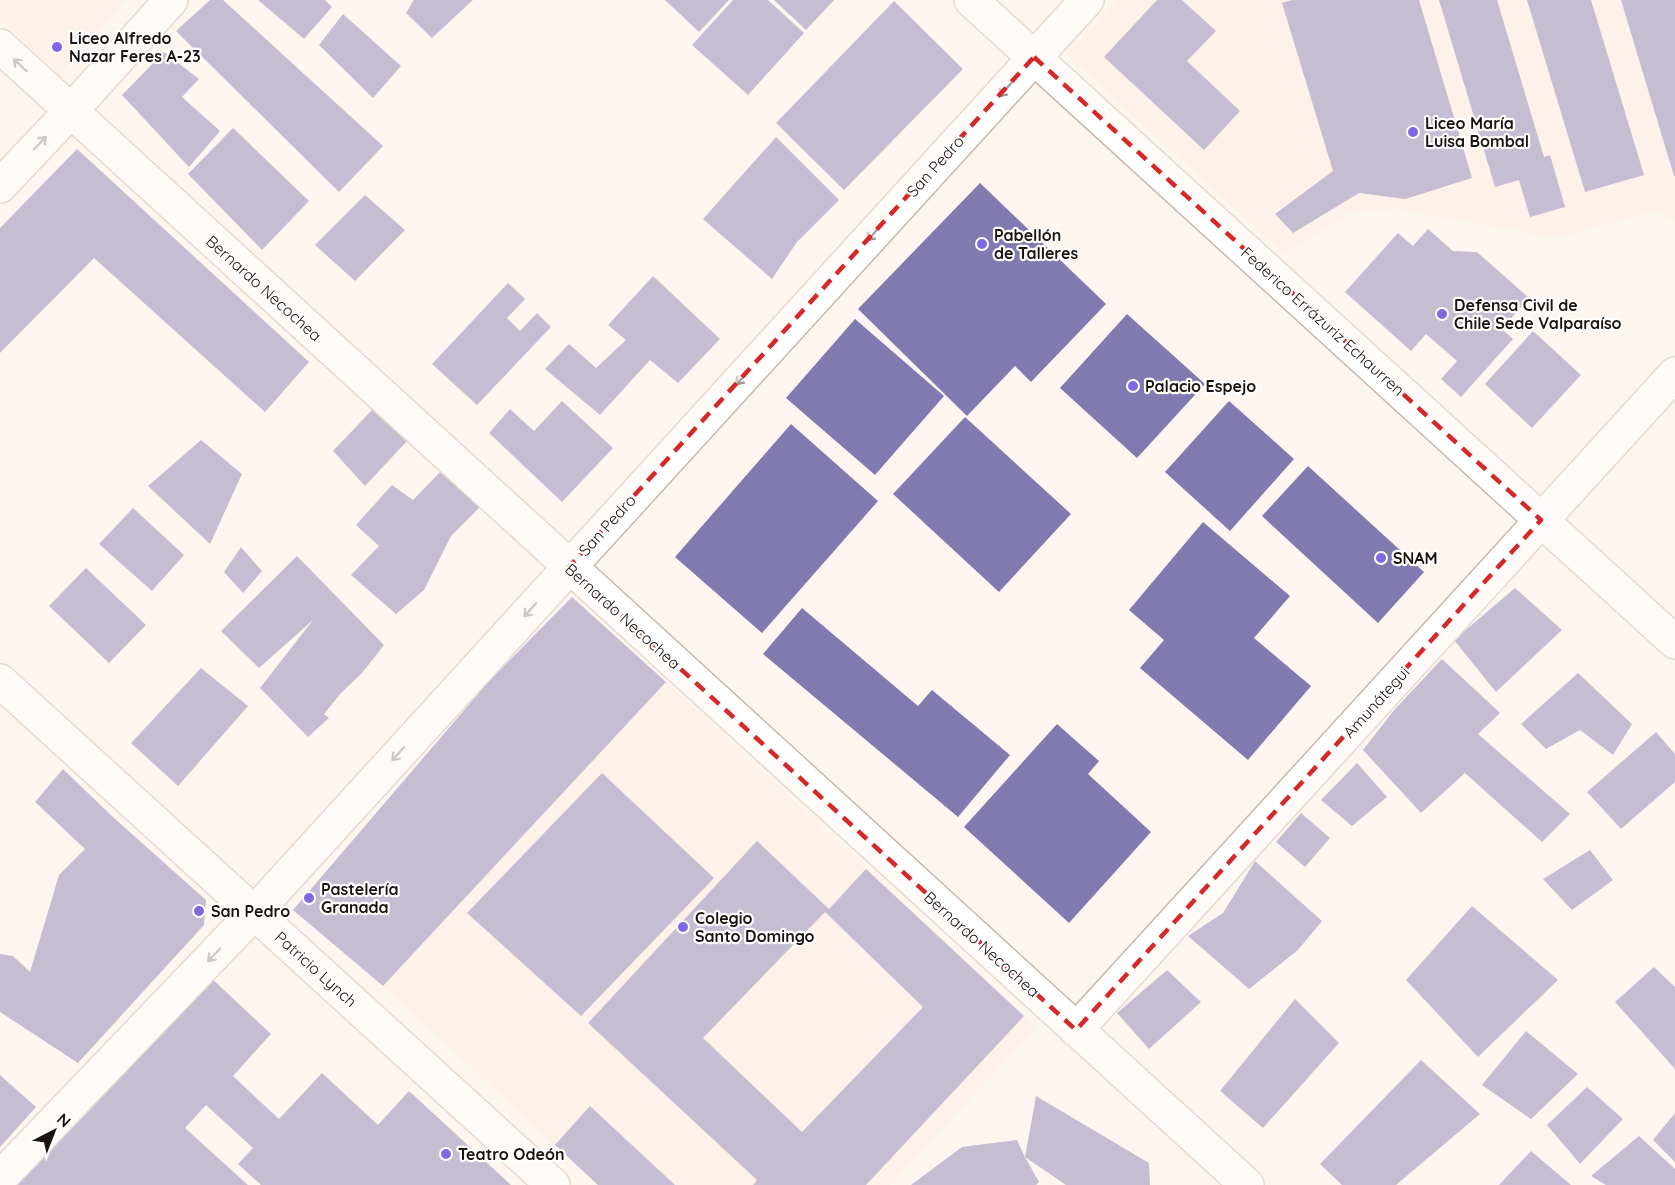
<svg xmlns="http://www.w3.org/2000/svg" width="1675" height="1185" font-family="Quicksand,sans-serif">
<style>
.built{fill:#fceae1}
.building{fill:#807ab0;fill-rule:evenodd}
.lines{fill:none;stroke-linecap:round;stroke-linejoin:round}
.minor-casing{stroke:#ccb7ac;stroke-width:36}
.minor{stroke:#fff;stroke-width:33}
.oneway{stroke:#989593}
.marked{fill:none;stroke:#d62828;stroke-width:4.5;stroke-dasharray:12 8;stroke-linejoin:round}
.poi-dot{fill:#8067e3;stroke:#fff;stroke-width:2}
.labels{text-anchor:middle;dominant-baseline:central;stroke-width:4.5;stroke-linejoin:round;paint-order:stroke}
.poi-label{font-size:16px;font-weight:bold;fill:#1a130f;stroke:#fff;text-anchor:start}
.street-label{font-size:16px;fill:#1a130f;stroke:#fff}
</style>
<rect width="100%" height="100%" fill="#fdf5f0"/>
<!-- built -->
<path class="built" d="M 0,0 L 126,0 L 59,75 L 0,19 Z
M 1117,0 L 1675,0 L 1675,223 L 1654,210 L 1556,238 L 1400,209 L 1353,211 L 1283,253 L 1067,55 Z
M 666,682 L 1037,1027 L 890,1185 L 598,1185 L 383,986 Z"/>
<!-- building -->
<path class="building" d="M 210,0 L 223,0 L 383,146 L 339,192 L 176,31 Z
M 258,0 L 325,0 L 332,7 L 304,39 Z
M 414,0 L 473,0 L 432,38 L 406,13 Z
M 665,0 L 729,0 L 699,32 Z
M 733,0 L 768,0 L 804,33 L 748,95 L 692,45 Z
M 774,0 L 834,0 L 806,30 Z
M 1157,0 L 1182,0 L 1216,31 L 1187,61 L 1240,111 L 1204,150 L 1104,57 Z
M 1292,0 L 1419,0 L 1472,178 L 1405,199 L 1359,193 L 1293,233 L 1275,214 L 1333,171 L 1282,3 Z
M 1439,0 L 1497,0 L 1544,157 L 1550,155 L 1565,207 L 1530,217 L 1519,180 L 1495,187 Z
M 1527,0 L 1591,0 L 1644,175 L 1585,192 Z
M 1621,0 L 1675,0 L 1675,176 L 1674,176 Z
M 894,1 L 963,69 L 844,190 L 776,123 Z
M 343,14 L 401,66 L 373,98 L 319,45 Z
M 164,52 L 199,79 L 182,97 L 220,131 L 189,167 L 122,95 Z
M 233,128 L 309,201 L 262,250 L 188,174 Z
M 776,137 L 839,200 L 797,242 L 772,279 L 703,219 Z
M 77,149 L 309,362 L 265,412 L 94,258 L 0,353 L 0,228 Z
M 980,183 L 1106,304 L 1031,382 L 1015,366 L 967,416 L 858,309 Z
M 365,195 L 405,230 L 355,281 L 315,245 Z
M 1428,229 L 1453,251 L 1477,252 L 1529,298 L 1502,329 L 1513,339 L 1461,397 L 1441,379 L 1457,361 L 1426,334 L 1411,351 L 1345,292 L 1398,233 L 1413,246 Z
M 653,276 L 720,339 L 678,383 L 650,360 L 600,415 L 545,369 L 569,344 L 596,368 L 626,340 L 608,325 Z
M 508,283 L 525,299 L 507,318 L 520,331 L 537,313 L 551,327 L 477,405 L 432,364 Z
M 1127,314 L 1205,384 L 1137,458 L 1060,388 Z
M 855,319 L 944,396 L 875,475 L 786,398 Z
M 1533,331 L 1581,375 L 1532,428 L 1485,384 Z
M 562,401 L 613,448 L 562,502 L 489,433 L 510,409 L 534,431 Z
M 1229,401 L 1294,459 L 1230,531 L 1165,472 Z
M 372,410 L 407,441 L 365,486 L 333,451 Z
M 965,417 L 1071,514 L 999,592 L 893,494 Z
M 791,424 L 878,501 L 762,633 L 675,557 Z
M 201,440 L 242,474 L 210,544 L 148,486 Z
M 1308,466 L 1424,572 L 1378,623 L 1262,516 Z
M 440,472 L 481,506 L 451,536 L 424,590 L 396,614 L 351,575 L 379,546 L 356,525 L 392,485 L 413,500 Z
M 133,508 L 184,555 L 152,591 L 99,544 Z
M 1203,522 L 1290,596 L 1254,638 L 1311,686 L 1248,760 L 1140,668 L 1164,640 L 1129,610 Z
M 241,547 L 262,571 L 243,593 L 224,572 Z
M 297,556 L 384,645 L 362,673 L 341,693 L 324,714 L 329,718 L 308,737 L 260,688 L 313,620 L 259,668 L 221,631 Z
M 86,568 L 146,625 L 109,663 L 49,606 Z
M 1515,588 L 1562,630 L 1496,692 L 1454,640 Z
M 572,597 L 666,682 L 383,986 L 293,910 L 490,680 Z
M 802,608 L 918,706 L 932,690 L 1010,755 L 958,817 L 763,654 Z
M 1442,659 L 1500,713 L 1478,734 L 1570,814 L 1542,842 L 1465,773 L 1421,813 L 1363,750 L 1395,709 Z
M 201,668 L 248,706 L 178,786 L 131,743 Z
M 1578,673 L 1632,724 L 1613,755 L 1580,730 L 1546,749 L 1521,724 Z
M 1057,724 L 1099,761 L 1088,774 L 1151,832 L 1069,923 L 964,827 Z
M 1656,732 L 1675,754 L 1675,782 L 1621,829 L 1587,792 Z
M 1357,763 L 1387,797 L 1352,826 L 1321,800 Z
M 63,769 L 114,818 L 206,900 L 204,925 L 78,1063 L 0,1012 L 0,954 L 13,956 L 30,972 L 59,875 L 85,849 L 35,802 Z
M 602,773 L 714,878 L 581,1016 L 467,913 Z
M 1301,813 L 1330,838 L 1305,867 L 1276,842 Z
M 757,841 L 829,909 L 866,869 L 1024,1016 L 866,1185 L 753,1185 L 757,1180 L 588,1023 ZM 825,912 L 923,1007 L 802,1132 L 703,1038 Z
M 1590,850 L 1613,880 L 1572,910 L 1543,879 Z
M 1255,861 L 1322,921 L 1298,950 L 1249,989 L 1188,936 L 1223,913 Z
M 1472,906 L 1558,980 L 1478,1057 L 1406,980 Z
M 1654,967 L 1675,987 L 1675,1069 L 1615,1002 Z
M 1167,970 L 1201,1002 L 1149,1049 L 1117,1013 Z
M 209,976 L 271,1034 L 233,1076 L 279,1119 L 322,1073 L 378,1125 L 409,1091 L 511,1185 L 261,1185 L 238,1164 L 253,1148 L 206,1105 L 185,1128 L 248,1185 L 16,1185 Z
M 1295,999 L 1339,1043 L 1263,1128 L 1220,1091 Z
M 1526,1031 L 1578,1074 L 1531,1119 L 1482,1085 Z
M 1421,1060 L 1480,1114 L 1396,1185 L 1342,1185 L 1320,1164 Z
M 0,1075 L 36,1107 L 0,1147 Z
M 1587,1087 L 1623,1119 L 1580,1164 L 1547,1125 Z
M 1036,1096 L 1149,1163 L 1150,1185 L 1066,1185 L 1025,1157 L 1039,1182 L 1036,1185 L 911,1185 L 962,1147 L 1017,1140 L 1025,1157 Z
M 590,1106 L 675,1185 L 598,1185 L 555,1145 Z
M 1675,1113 L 1675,1162 L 1653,1140 Z
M 1639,1136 L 1675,1169 L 1675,1185 L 1606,1185 L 1591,1176 Z
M 1531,1151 L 1571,1185 L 1499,1185 Z"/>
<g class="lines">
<!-- minor casing -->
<g class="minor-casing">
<path id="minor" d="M 971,0 L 1675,642
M 0,46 L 1247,1185
M 0,186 L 70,112 L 171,0
M 0,681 L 553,1185
M 1076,1030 L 1675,374
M 0,1178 L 254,913 L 1087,0"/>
</g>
<!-- minor -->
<use href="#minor" class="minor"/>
</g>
<!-- one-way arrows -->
<defs><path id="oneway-shaft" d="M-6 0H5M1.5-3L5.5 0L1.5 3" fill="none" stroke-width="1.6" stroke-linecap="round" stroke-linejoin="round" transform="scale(1.5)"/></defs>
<g class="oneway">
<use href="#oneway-shaft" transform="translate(20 65) rotate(-137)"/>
<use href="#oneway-shaft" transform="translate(1005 90) rotate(132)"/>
<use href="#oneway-shaft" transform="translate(40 143) rotate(-46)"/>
<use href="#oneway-shaft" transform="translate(873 234) rotate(132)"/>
<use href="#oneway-shaft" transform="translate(742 378) rotate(132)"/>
<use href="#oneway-shaft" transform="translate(530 610) rotate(132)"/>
<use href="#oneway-shaft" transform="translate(398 754) rotate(132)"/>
<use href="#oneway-shaft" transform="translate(214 955) rotate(134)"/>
</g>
<!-- marked area -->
<path d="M0 0H1675V1185H0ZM 1034,57 L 1541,520 L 1076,1030 L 569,567 Z" fill="#fdf5f0" fill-opacity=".55" fill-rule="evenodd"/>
<path class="marked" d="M 1034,57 L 1541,520 L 1076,1030 L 569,567 Z"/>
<!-- markers -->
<g class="poi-dot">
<circle cx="57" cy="47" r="6"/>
<circle cx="1413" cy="132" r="6"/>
<circle cx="982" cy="244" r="6"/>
<circle cx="1442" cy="314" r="6"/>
<circle cx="1133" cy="386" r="6"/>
<circle cx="1381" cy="558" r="6"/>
<circle cx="309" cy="898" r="6"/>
<circle cx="199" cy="911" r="6"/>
<circle cx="683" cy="927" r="6"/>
<circle cx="446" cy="1154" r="6"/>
</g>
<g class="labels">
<!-- poi labels -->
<g class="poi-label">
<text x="69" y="38">Liceo Alfredo<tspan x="69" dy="18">Nazar Feres A-23</tspan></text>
<text x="1425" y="123">Liceo María<tspan x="1425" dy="18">Luisa Bombal</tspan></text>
<text x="994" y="235">Pabellón<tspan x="994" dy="18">de Talleres</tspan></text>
<text x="1454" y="305">Defensa Civil de<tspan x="1454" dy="18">Chile Sede Valparaíso</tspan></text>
<text x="1145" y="386">Palacio Espejo</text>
<text x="1393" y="558">SNAM</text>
<text x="321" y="889">Pastelería<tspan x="321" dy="18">Granada</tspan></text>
<text x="211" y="911">San Pedro</text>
<text x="695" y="918">Colegio<tspan x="695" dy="18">Santo Domingo</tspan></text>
<text x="458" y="1154">Teatro Odeón</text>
</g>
<!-- street labels -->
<g class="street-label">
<text transform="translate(935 166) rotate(-48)">San Pedro</text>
<text transform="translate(264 288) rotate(42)">Bernardo Necochea</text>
<text transform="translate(1323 321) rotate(42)">Federico Errázuriz Echaurren</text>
<text transform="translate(607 525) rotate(-48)">San Pedro</text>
<text transform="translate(623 616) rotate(42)">Bernardo Necochea</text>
<text transform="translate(1376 702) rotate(-48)">Amunátegui</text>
<text transform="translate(982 944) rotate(42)">Bernardo Necochea</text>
<text transform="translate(316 969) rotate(42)">Patricio Lynch</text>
</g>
</g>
<!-- north arrow -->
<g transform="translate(54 1131) rotate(42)" stroke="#ffffff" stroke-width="4.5" paint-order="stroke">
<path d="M0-4.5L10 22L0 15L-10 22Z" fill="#1a130f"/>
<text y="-9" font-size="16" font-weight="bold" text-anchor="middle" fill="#1a130f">N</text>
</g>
</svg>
